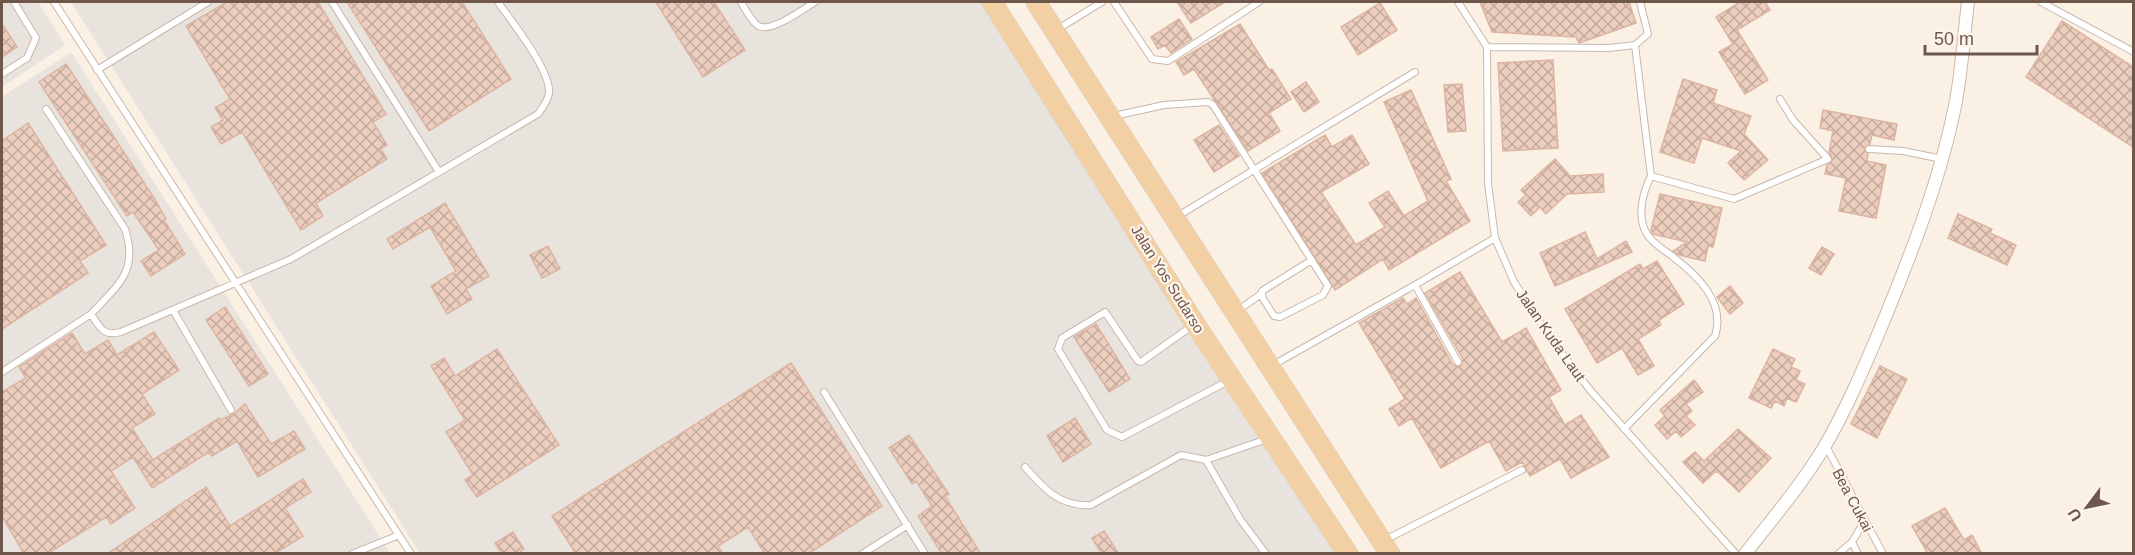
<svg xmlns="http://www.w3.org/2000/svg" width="2135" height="555" font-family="Helvetica,sans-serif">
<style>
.industrial{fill:#e9e3de}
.building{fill:url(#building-cross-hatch);stroke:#ddb4a1;stroke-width:1.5}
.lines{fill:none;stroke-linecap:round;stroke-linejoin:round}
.service-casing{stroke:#c9b7ac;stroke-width:8}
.minor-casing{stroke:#c9b7ac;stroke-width:14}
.primary-casing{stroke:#d7d0cd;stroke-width:21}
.service{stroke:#fff;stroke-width:6}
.minor{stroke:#fff;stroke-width:12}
.primary{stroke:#f2d0a3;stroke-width:20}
.labels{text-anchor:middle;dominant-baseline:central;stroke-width:4.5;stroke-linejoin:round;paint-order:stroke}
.street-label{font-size:15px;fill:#6f574c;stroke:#fdf4ea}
</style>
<defs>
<pattern id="building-cross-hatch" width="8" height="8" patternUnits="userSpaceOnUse" patternTransform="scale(1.5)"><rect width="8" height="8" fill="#eccebe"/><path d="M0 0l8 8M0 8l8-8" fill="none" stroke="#c3aa9d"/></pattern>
</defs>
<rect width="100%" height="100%" fill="#faf0e4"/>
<!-- industrial -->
<path class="industrial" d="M 2,2 L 38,2 L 65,45 L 2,87 Z
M 71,2 L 982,2 L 1338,553 L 420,553 Z
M 71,52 L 390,553 L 2,554 L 2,97 Z"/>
<!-- building -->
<path class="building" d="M 227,2 L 318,2 L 386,114 L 373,122 L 387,145 L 381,149 L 387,159 L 316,203 L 323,216 L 301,230 L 242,132 L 221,144 L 211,127 L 223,120 L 215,108 L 230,99 L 186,26 Z
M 347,2 L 462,2 L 511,79 L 429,131 Z
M 656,2 L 714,2 L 745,50 L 703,77 Z
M 1177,2 L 1225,2 L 1191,23 Z
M 1480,2 L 1629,2 L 1636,23 L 1579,43 L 1576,37 L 1492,32 Z
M 1740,2 L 1765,2 L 1770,10 L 1737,30 L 1768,80 L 1745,94 L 1719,52 L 1733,44 L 1716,17 Z
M 1380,3 L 1397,30 L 1358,55 L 1341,27 Z
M 1179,19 L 1192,39 L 1171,53 L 1165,45 L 1158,49 L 1151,37 Z
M 2062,21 L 2133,67 L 2133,147 L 2026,77 Z
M 2,24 L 17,47 L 2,57 Z
M 1240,24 L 1269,70 L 1272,69 L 1291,99 L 1269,113 L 1280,131 L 1248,151 L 1194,69 L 1184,75 L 1176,62 Z
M 1553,60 L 1558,148 L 1503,151 L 1498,63 Z
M 66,64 L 154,198 L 166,219 L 164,220 L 185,254 L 151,276 L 141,261 L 159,250 L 133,212 L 127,216 L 39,82 Z
M 1683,79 L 1717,90 L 1713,103 L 1751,116 L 1744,134 L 1768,160 L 1744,180 L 1728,163 L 1741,151 L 1702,138 L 1694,163 L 1660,152 Z
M 1306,82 L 1319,102 L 1304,112 L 1291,92 Z
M 1462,84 L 1466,131 L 1448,132 L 1444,85 Z
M 1411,90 L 1451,179 L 1446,181 L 1470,221 L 1389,270 L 1383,259 L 1335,290 L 1262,173 L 1325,135 L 1332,147 L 1352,135 L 1369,164 L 1321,192 L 1356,245 L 1385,227 L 1369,203 L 1388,191 L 1404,216 L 1428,201 L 1384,102 Z
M 1823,110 L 1897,124 L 1894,140 L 1872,135 L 1870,144 L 1864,148 L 1868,154 L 1867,161 L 1886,165 L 1876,218 L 1839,211 L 1846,178 L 1825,174 L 1827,165 L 1833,160 L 1829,152 L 1833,131 L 1820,128 Z
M 28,123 L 106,245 L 80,261 L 88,273 L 2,329 L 2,141 Z
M 1219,125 L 1239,156 L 1214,172 L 1194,140 Z
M 1555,159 L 1570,176 L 1603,174 L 1604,192 L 1567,194 L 1546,214 L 1540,207 L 1531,216 L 1518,202 L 1526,195 L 1521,190 Z
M 1660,194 L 1722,208 L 1713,247 L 1708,246 L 1705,261 L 1679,255 L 1673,251 L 1687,242 L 1653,234 L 1651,230 Z
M 445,203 L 489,276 L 466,289 L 472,299 L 447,314 L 431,286 L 456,271 L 430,227 L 393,249 L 387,239 Z
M 1958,214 L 1992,229 L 1990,233 L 2016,245 L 2007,265 L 1948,238 Z
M 1585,232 L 1597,259 L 1626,241 L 1632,252 L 1555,286 L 1540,253 Z
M 548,246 L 560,269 L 542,278 L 530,255 Z
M 1822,247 L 1834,254 L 1821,275 L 1809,268 Z
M 1657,261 L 1684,304 L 1659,320 L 1661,325 L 1638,339 L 1654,366 L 1638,375 L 1622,348 L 1597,363 L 1565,309 L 1640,264 L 1643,269 Z
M 1460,272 L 1502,342 L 1526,328 L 1561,390 L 1549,397 L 1565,425 L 1581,415 L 1609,457 L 1571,478 L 1560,459 L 1530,476 L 1522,462 L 1506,471 L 1489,441 L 1441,468 L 1412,418 L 1399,426 L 1389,409 L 1405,399 L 1359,323 L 1403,298 L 1407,304 L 1416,298 L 1453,365 L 1460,367 L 1463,359 L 1425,293 Z
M 1730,286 L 1743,303 L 1730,314 L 1717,297 Z
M 225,307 L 268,374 L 249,386 L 206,320 Z
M 1096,324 L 1130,379 L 1109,392 L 1074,337 Z
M 154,332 L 179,370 L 142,394 L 155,414 L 132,428 L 153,460 L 219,418 L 220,420 L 234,414 L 245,404 L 271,444 L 294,431 L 305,449 L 258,477 L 237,441 L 212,456 L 209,452 L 152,488 L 133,457 L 111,471 L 135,508 L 111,524 L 106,517 L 47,554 L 24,554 L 2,516 L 2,392 L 26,378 L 19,367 L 72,333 L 85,354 L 108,340 L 117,355 Z
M 497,349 L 559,445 L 477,497 L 465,480 L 473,475 L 446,432 L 465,420 L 431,366 L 444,358 L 455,376 Z
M 1773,349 L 1795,359 L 1791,367 L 1800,371 L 1796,380 L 1805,384 L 1796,402 L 1787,398 L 1784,406 L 1775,401 L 1771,408 L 1749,398 Z
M 791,363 L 882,506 L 808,554 L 765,554 L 748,527 L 718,546 L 723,554 L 576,554 L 552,516 Z
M 1880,366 L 1907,379 L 1877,438 L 1851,424 Z
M 1694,380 L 1703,392 L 1686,404 L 1692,411 L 1686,416 L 1695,425 L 1681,437 L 1676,431 L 1667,439 L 1655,425 L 1665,416 L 1660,410 Z
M 1075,418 L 1091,444 L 1063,462 L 1047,436 Z
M 1738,429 L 1771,458 L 1739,492 L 1718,472 L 1715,472 L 1703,483 L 1683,462 L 1695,452 L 1704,461 Z
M 909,435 L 949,494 L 945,496 L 981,554 L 942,554 L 918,516 L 932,506 L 916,481 L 912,484 L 889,448 Z
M 303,479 L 311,492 L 285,508 L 303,536 L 274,554 L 107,554 L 206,487 L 230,526 Z
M 1945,508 L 1964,540 L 1972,535 L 1982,554 L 1928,554 L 1912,526 Z
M 1104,531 L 1119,554 L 1102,554 L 1092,538 Z
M 513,532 L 524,549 L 517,554 L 502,554 L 495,543 Z"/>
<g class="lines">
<!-- service casing -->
<g class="service-casing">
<path id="service" d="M 54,2 L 411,554
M 332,2 L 439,172
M 741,2 C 745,9 750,19 757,25 C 769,35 803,9 815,2
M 1114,2 L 1152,59 L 1168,61 L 1259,2
M 1458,2 L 1487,47 L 1488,183 L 1495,238 L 1514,282 L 1551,339 L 1590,390 L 1736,554
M 2041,2 L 2134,52
M 1058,29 L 1102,2
M 1487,47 L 1609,48 L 1635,45 L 1648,34 L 1640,2
M 97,70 L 208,2
M 2,74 L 27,58 L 36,38 L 14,2
M 46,109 L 125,229 C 139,271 118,285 91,314
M 1114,116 L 1164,105 L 1208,102 L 1213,105 L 1328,286 L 1323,295 L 1280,317 L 1274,316 L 1262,297 L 1262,291 L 1312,260
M 1869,149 L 1903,151 L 1942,159
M 1651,176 L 1734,199 L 1828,159 L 1793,120 L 1780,99
M 1178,216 L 1415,72
M 173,310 L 231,410
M 1237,311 L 1261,294
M 1192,326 L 1141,362 L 1138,361 L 1105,312 L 1062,338 L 1058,349 L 1107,430 L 1122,437 L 1230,380
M 1458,362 L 1415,285 L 1495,238
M 1273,365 L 1415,285
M 2,372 L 91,314 C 100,327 103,337 121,332 L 291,259 L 538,114 C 542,108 548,101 549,93 C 551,70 511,21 498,2
M 824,392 L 925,554
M 1624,429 L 1715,336 C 1726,302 1697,275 1672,256 C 1664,250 1652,243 1647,234 C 1636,217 1643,192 1651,176 L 1635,45
M 1826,446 L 1883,554
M 1206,460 L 1240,519 L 1266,554
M 1025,467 C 1044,489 1060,507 1091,505 L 1181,455 L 1206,460 L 1267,439
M 1385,540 L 1522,470
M 1852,542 L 1858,554
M 352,554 L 399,535
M 862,554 L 908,525
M 1838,554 L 1852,542 L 1864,522"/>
</g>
<!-- minor casing -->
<g class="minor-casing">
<path id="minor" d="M 1745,554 C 1773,518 1803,483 1826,444 C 1848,406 1865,365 1882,325 C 1912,252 1941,178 1956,101 C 1962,68 1964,34 1968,2"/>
</g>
<!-- primary casing -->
<g class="primary-casing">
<path id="primary" d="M 992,2 L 1195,324 L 1348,554
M 1036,2 L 1390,554"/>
</g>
<!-- service -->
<use href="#service" class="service"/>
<!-- minor -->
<use href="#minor" class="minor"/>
<!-- primary -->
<use href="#primary" class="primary"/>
</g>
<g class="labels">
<!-- street labels -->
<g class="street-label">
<text transform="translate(1168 279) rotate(58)">Jalan Yos Sudarso</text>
<text transform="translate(1551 335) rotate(55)">Jalan Kuda Laut</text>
<text transform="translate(1853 500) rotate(62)">Bea Cukai</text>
</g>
</g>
<!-- border -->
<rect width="2135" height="555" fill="none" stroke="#6f574c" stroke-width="6"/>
<!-- north arrow -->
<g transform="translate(2087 507) rotate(238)" stroke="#fdf4ea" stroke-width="4.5" paint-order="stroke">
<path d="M0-4.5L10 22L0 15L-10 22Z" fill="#6f574c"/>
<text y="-9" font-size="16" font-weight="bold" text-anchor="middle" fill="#6f574c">U</text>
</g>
<!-- scale -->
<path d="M1925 45v9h112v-9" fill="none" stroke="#6f574c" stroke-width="3"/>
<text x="1934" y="45" font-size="18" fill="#6f574c" stroke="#fdf4ea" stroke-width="4.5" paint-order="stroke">50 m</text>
</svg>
